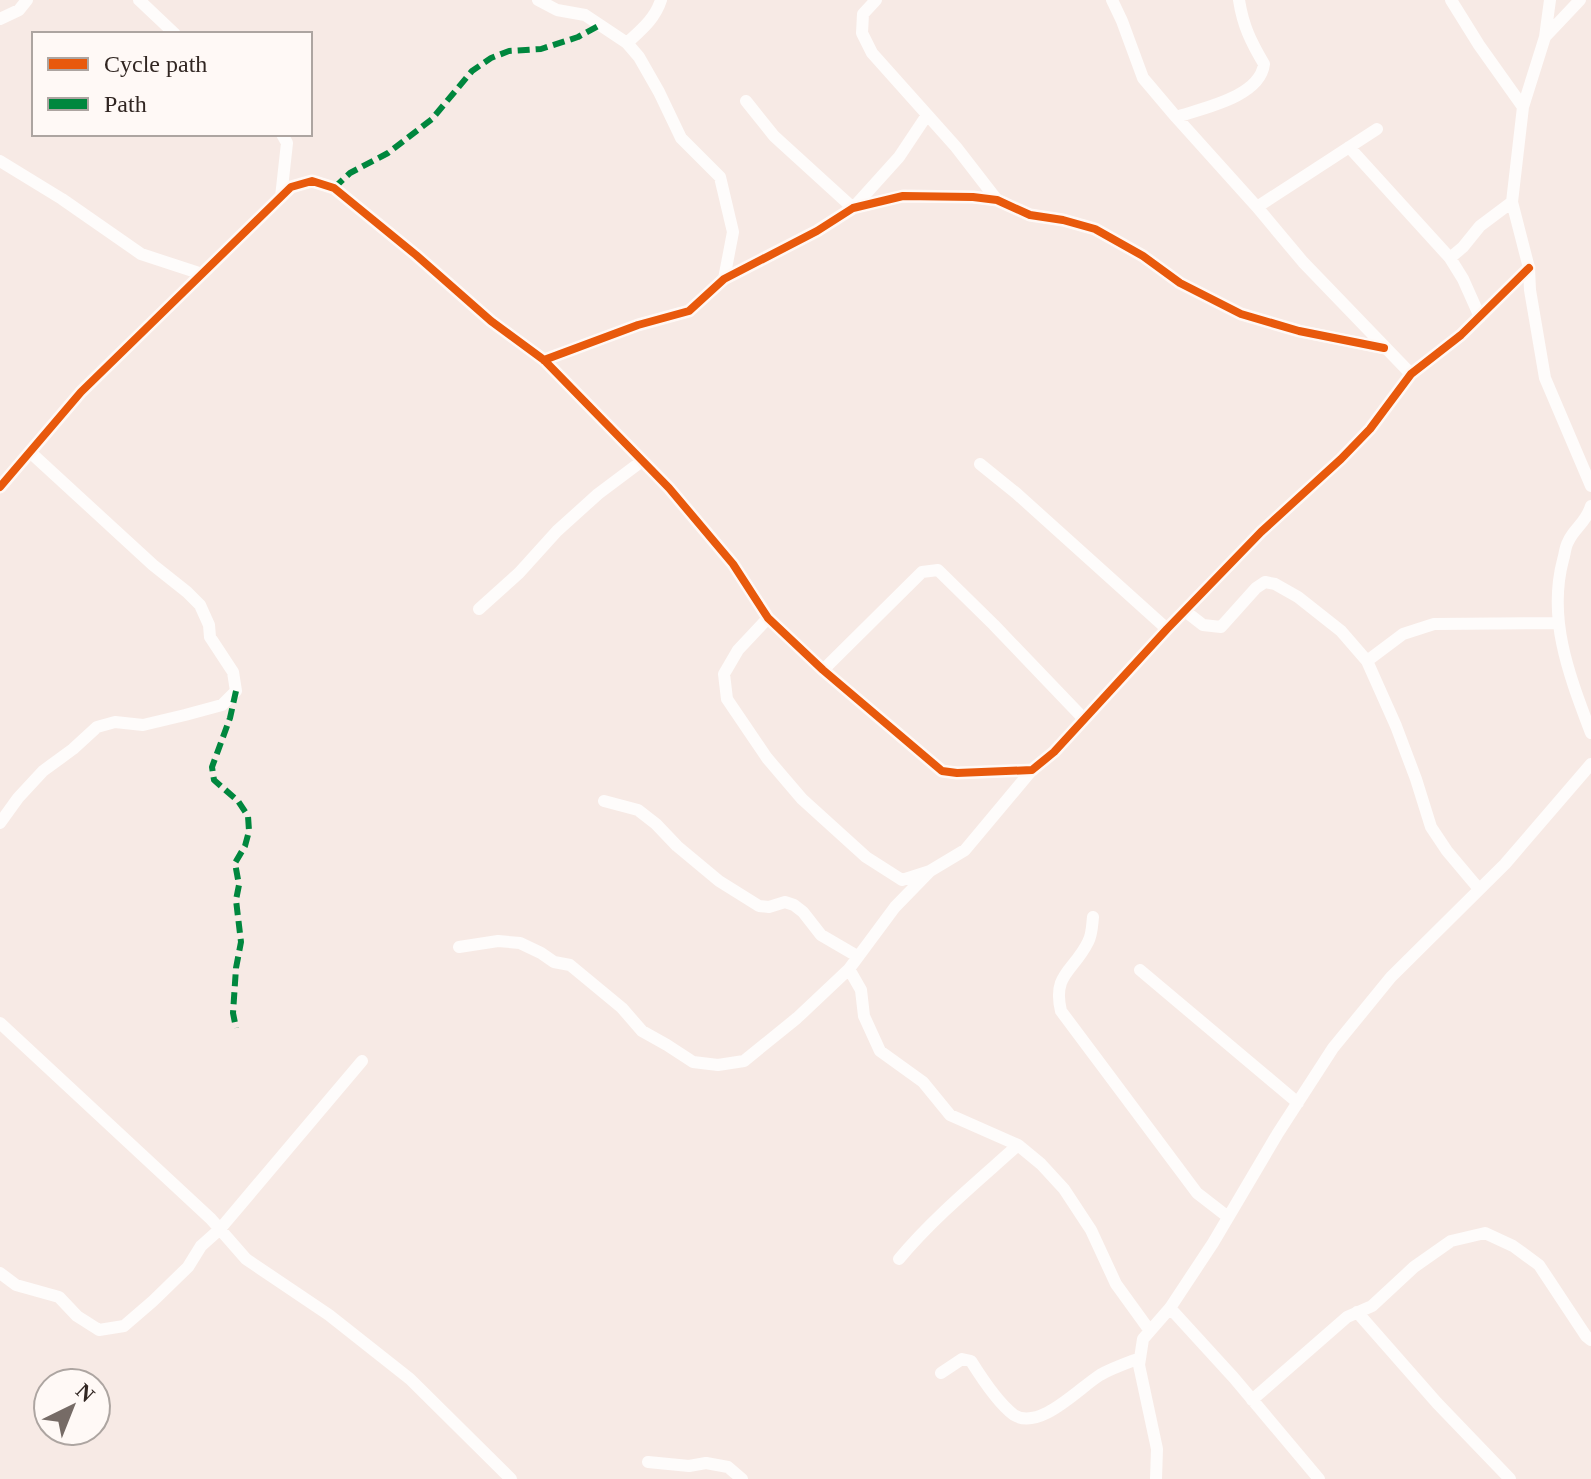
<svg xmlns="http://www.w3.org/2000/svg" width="1591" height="1479" font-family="Georgia,serif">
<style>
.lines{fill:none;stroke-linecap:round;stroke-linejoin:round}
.street{stroke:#fefcfb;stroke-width:12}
.quiet{stroke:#00873e;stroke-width:6;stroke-dasharray:12 6;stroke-linecap:butt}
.cycleway-casing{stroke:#fff9f6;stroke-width:13}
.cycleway{stroke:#e8590c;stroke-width:8}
</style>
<rect width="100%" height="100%" fill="#f7eae5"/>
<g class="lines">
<!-- street -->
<path class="street" d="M 139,0 L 175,34
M 538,0 L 557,10 L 585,15 L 627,43 L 639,57 L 659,92 L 681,138 L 720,177 L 733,232 L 724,279
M 876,0 L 863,14 L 862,33 L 872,53 L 956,147 L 997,200
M 1112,0 L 1122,21 L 1143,78 L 1176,117 L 1257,207 L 1303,262 L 1411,374
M 1451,0 L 1479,45 L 1523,107
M 1550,0 L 1545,37 L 1523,107 L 1512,202 L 1529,268 L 1530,290 L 1545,378 L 1591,486
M 0,19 L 19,10 L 27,0
M 1545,37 L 1580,0
M 627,43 C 641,30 655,19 661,0
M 746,101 L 774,136 L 853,208 L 899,157 L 927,115
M 1176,117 C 1203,108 1260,97 1264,64 C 1251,42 1243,26 1239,0
M 1349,147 L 1450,258 L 1463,279 L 1480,317
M 0,161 L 62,199 L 141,254 L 202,274
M 281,197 L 287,143 L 282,134
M 1257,207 L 1377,129
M 1450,258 L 1463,247 L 1480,226 L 1512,202
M 544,360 L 638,325 L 689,311 L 724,279 L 817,231 L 853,208 L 903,196 L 973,197 L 997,200 L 1030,215 L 1063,220 L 1095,229 L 1143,256 L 1180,283 L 1241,314 L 1299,331 L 1384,348
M 980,464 L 1016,493 L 1167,629
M 0,487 L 81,392 L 291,187 L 312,181 L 334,188 L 416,255 L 491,321 L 544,360 L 669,488 L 733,564 L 768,618 L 823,670 L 942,771 L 957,773 L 1032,770 L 1054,752 L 1167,629 L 1261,532 L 1341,459 L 1370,429 L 1411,374 L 1461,335 L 1529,268
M 1591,506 C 1586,523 1574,528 1568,542 C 1565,547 1565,554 1563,560 C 1547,620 1570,677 1591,733
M 479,609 L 519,573 L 557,531 L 598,494 L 642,461
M 1185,611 L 1203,625 L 1221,627 L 1256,588 L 1265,582 L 1275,584 L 1298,597 L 1341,631 L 1367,661 L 1396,726 L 1416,779 L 1431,827 L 1447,851 L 1479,889
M 768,618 L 738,650 L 724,674 L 727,699 L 767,758 L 802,799 L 866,857 L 902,880 L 930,871 L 965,850 L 1032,770
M 1367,661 L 1403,634 L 1434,624 L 1558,623
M 823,670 L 922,572 L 938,570 L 994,625 L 1084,719
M 604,801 L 638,810 L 656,824 L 677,846 L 719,881 L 759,906 L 769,907 L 785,902 L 794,905 L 803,912 L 821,935 L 857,956
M 0,823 L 18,798 L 43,771 L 73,749 L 97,727 L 115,722 L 143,725 L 185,715 L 222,705 L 236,691 L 233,672 L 210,637 L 209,625 L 200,605 L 187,592 L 153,565 L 30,452
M 1093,917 C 1092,926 1092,935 1088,942 C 1074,971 1052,974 1061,1011 L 1197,1193 L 1228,1217
M 459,947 L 498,941 L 520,943 L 541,953 L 554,962 L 570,965 L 622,1008 L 642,1031 L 667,1045 L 693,1062 L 718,1065 L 744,1061 L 797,1018 L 849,969 L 895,907 L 930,871
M 849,969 L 861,990 L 864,1016 L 880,1051 L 923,1082 L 950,1115 L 1018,1145 L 1041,1164 L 1064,1189 L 1091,1230 L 1116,1284 L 1150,1331
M 1140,970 L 1298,1103
M 0,1023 L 211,1219 L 246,1259 L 329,1315 L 410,1379 L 511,1479
M 899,1259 C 933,1218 978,1181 1018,1145
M 0,1273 L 16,1285 L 59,1297 L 77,1316 L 99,1330 L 124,1326 L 153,1301 L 188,1267 L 201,1246 L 220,1229 L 362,1061
M 1170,1308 L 1234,1378 L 1319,1479
M 1357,1312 L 1437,1403 L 1510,1479
M 941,1373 L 962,1359 L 971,1361 C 981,1377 999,1404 1014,1415 C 1040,1431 1079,1388 1100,1375 C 1112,1368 1127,1363 1140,1358
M 1252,1400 L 1347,1317 L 1372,1306 L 1414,1267 L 1451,1241 L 1485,1233 L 1513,1246 L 1539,1265 L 1586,1336 L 1591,1340
M 648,1462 L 689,1466 L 706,1463 L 728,1467 L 742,1479
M 1156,1479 L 1157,1449 L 1139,1365 L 1143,1339 L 1170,1308 L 1213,1243 L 1278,1133 L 1333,1048 L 1391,977 L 1505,864 L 1591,764"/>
<!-- quiet -->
<path class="quiet" d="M 334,188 L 350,173 L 388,153 L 432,119 L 472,71 L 491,58 L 509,51 L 541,49 L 578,37 L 600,25
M 236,691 L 230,718 L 212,767 L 214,780 L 238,801 L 248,816 L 249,831 L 245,846 L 235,863 L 239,885 L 236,900 L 241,942 L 236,968 L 233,1013 L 236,1028"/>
<!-- cycleway casing -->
<g class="cycleway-casing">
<path id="cycleway" d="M 544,360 L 638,325 L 689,311 L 724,279 L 817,231 L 853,208 L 903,196 L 973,197 L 997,200 L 1030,215 L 1063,220 L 1095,229 L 1143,256 L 1180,283 L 1241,314 L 1299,331 L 1384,348
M 0,487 L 81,392 L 291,187 L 312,181 L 334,188 L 416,255 L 491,321 L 544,360 L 669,488 L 733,564 L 768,618 L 823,670 L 942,771 L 957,773 L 1032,770 L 1054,752 L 1167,629 L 1261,532 L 1341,459 L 1370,429 L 1411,374 L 1461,335 L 1529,268"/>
</g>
<!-- cycleway -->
<use href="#cycleway" class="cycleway"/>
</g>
<!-- legend -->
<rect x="32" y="32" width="280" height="104" fill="#fff9f6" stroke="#ada5a1" stroke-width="2"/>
<rect x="48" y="58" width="40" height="12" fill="#e8590c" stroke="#ada5a1" stroke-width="2"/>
<text x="104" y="72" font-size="24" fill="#312622">Cycle path</text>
<rect x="48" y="98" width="40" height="12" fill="#00873e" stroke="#ada5a1" stroke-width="2"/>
<text x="104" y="112" font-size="24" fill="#312622">Path</text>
<!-- north arrow -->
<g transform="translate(72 1407) rotate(43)"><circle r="38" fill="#fff9f6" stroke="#ada5a1" stroke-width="2"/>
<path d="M0-6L14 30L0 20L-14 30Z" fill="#766b66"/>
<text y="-12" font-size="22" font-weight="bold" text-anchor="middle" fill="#312622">N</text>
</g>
</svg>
